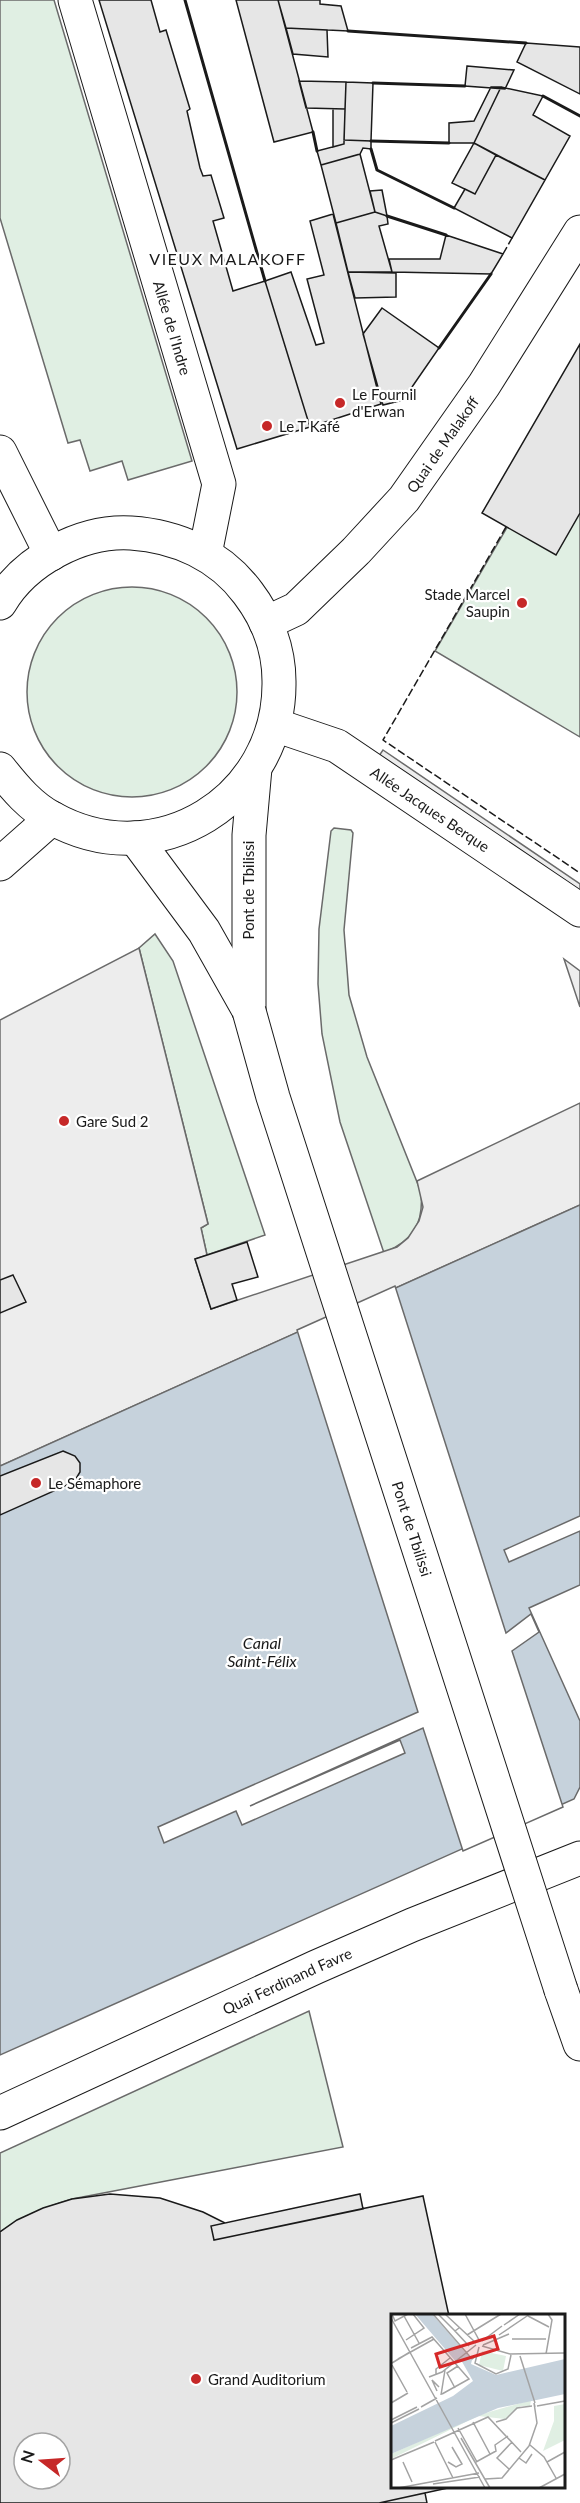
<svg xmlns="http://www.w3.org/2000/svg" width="580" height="2503" font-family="Lato,sans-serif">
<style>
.green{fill:#e0efe3;stroke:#6a6a6a;stroke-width:1.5}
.parking{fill:#ededed;stroke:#6a6a6a;stroke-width:1.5}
.water{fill:#c6d2dc;stroke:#6a6a6a;stroke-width:1.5}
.pier{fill:#fff;stroke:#6a6a6a;stroke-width:1.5}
.building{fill:#e6e6e6;stroke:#1a1a1a;stroke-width:1.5;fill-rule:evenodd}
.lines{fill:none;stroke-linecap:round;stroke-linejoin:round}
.minor-casing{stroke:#1a1a1a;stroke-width:35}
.major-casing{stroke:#1a1a1a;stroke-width:35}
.minor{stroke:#fff;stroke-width:33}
.major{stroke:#fff;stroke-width:33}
.major-bridge-casing{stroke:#1a1a1a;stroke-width:35;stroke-linecap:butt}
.major-bridge{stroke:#fff;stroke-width:33}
.fence{stroke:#1a1a1a;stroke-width:1.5;stroke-dasharray:8 3;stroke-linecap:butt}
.wall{stroke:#1a1a1a;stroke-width:3}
.poi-dot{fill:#c62828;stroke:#fff;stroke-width:2}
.labels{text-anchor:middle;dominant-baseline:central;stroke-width:4.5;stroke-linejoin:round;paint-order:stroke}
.street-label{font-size:15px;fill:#1a1a1a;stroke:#fff}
.poi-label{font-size:15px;fill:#1a1a1a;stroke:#fff;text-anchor:start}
.neighbourhood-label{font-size:16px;letter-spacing:1.5px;fill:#1a1a1a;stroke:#fff}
.water-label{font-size:16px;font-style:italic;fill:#1a1a1a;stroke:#fff}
.inset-road{fill:none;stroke:#a3a3a3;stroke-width:1.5}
.view{fill:#d62828;fill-opacity:0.15;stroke:#d62828;stroke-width:3}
.inset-edge{fill:none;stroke:#1a1a1a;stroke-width:3}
</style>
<rect width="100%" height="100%" fill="#fff"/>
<!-- green -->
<path class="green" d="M 0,0 L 54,0 L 192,461 L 128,480 L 122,461 L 90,471 L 80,440 L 68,443 L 0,218 Z
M 580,402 L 580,737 L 435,651 Z
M27 692a105 105 0 1 1 210 0a105 105 0 1 1-210 0Z
M 334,828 L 351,830 L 353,833 L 344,930 L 349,995 L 367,1057 L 421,1192 C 424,1224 413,1240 384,1253 L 340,1122 L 322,1034 L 318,984 L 319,929 L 331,831 Z
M 155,934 L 173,961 L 265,1235 L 207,1255 L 201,1228 L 208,1224 L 139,948 Z
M 309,2011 L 343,2147 L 72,2199 C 46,2207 23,2216 0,2232 L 0,2153 Z"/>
<!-- parking -->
<path class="parking" d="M 383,750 L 580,884 L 580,903 L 374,763 Z
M 139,948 L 208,1224 L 201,1228 L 207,1255 L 195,1259 L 211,1309 L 397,1247 L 408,1238 L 419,1221 L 423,1207 L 417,1181 L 580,1103 L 580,1205 L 0,1466 L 0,1020 Z
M 564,959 L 580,971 L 580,1007 Z"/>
<!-- water -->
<path class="water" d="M 580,1205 L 580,1516 L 504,1550 L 509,1562 L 580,1531 L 580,1585 L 529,1608 L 580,1721 L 580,1787 L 574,1799 L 0,2055 L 0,1466 Z"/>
<!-- pier -->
<path class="pier" d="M 395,1286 L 506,1633 L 531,1614 L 539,1632 L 512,1651 L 563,1807 L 463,1851 L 423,1728 L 250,1806 L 400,1740 L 405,1753 L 242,1825 L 236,1811 L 164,1843 L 158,1827 L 418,1712 L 297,1330 Z"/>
<!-- building -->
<path class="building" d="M 99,0 L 151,0 L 160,32 L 166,30 L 190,109 L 187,111 L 200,168 L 203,176 L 211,175 L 224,218 L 213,221 L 233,291 L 265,281 L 310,427 L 237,449 Z
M 236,0 L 278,0 L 313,132 L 274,142 Z
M 278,0 L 320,0 L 320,4 L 341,6 L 348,31 L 286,28 Z
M 286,28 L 327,30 L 328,57 L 293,54 Z
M 526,43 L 580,47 L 580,94 L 517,62 Z
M 467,66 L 514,70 L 505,89 L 465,86 Z
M 299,81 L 346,82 L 345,109 L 306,108 Z
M 346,82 L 373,83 L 371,141 L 344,140 Z
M 491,87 L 501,87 L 474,143 L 449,143 L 449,123 L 474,121 Z
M 501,87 L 543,96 L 533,115 L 570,136 L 545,180 L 474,143 Z
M 333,109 L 345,109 L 344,144 L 333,147 Z
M 344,140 L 371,141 L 371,149 L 363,148 L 360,154 L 321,165 L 317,151 L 344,144 Z
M 474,143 L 496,155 L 475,194 L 452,183 Z
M 360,154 L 375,212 L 336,223 L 321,165 Z
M 496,155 L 545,180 L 512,238 L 454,208 L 465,189 L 475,194 Z
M 382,190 L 387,216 L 375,212 L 370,191 Z
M 375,212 L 387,216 L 388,224 L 379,226 L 392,272 L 348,272 L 336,223 Z
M 333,214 L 381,404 L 310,427 L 265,281 L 291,272 L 316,345 L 324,343 L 307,279 L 324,275 L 310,221 Z
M 446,235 L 503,254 L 491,274 L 392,272 L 389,259 L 440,259 Z
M 348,272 L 396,273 L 396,297 L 355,298 Z
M 382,308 L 439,348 L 403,400 L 383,405 L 363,334 Z
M 580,344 L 580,513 L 556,555 L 482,513 Z
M 247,1242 L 258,1277 L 232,1284 L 237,1300 L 211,1309 L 195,1259 Z
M 13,1275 L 26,1302 L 0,1313 L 0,1280 Z
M 63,1451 L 75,1456 L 80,1463 L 80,1472 L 74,1482 L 0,1515 L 0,1476 Z
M 110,2194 L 160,2198 L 203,2212 L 225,2223 L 211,2226 L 214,2240 L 423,2196 L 449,2316 L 392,2316 L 392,2486 L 457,2486 L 379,2503 L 0,2503 L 0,2232 L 17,2220 L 43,2208 L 72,2199 ZM 24,2443 L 60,2443 L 60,2479 L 24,2479 Z
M 360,2194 L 363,2209 L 214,2240 L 211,2226 Z
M 425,2493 L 427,2503 L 379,2503 Z"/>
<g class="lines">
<!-- minor casing -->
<g class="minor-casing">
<g id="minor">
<path id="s1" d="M 75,0 L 219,484 L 205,554"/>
<path d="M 0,452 L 51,554"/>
<path id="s2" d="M 275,725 L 337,746 L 580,910"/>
<path d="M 0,864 L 52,818"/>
<path id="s3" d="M 0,2113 L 316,1967 L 412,1925 L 580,1858"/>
</g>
</g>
<!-- major casing -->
<g class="major-casing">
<g id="major">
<path d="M 0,603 C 25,560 82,530 131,533 C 177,536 220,555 248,593 C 267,618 279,649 279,681 C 281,799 157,877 52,818 C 31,807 15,788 0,769"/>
<path id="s4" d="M 266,623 L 296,609 L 356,551 L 404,499 L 484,385 L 580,232"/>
<path d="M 135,838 L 204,931 L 248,1009"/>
<path d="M 249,1011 L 249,835 L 255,768"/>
<path d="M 561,1990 L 580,2044"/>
</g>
</g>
<!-- minor -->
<use href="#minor" class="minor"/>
<!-- major -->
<use href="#major" class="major"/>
<!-- major-bridge casing -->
<g class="major-bridge-casing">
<g id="major-bridge">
<path id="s5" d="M 249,1011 L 273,1097 L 561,1990"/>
</g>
</g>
<!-- major-bridge -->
<use href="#major-bridge" class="major-bridge"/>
<!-- fence -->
<path class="fence" d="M 503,254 L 512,238
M 506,527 L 383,740 L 580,873"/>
<!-- wall -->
<path class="wall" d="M 185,0 L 265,281
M 348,31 L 526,43
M 373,83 L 465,86
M 543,96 L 580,116
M 313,132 L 317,151
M 371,141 L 449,143
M 371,149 L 377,170 L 454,208
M 387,216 L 446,235
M 439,348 L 491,274"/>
</g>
<!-- markers -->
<g class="poi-dot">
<circle cx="340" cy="403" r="6"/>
<circle cx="267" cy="426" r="6"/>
<circle cx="522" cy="603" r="6"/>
<circle cx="64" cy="1121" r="6"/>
<circle cx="36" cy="1483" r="6"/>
<circle cx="196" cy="2379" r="6"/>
</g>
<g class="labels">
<!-- street labels -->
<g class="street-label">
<text stroke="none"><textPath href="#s1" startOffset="342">Allée de l'Indre</textPath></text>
<text stroke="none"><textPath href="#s4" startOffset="254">Quai de Malakoff</textPath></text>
<text stroke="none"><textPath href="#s2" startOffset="178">Allée Jacques Berque</textPath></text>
<text transform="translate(248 890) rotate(-90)">Pont de Tbilissi</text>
<text stroke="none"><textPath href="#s5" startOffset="543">Pont de Tbilissi</textPath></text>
<text stroke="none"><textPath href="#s3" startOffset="316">Quai Ferdinand Favre</textPath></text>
</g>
<!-- poi labels -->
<g class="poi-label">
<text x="352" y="394">Le Fournil<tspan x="352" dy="17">d'Erwan</tspan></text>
<text x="279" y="426">Le T Kafé</text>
<text x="510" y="594" text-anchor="end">Stade Marcel<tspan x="510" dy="17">Saupin</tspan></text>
<text x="76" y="1121">Gare Sud 2</text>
<text x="48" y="1483">Le Sémaphore</text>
<text x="208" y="2379">Grand Auditorium</text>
</g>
<!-- neighbourhood labels -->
<g class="neighbourhood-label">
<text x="228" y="258">VIEUX MALAKOFF</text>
</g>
<!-- water labels -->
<g class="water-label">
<text x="262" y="1642">Canal<tspan x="262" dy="18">Saint-Félix</tspan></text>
</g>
</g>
<!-- overview -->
<g transform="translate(391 2314)">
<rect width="174" height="174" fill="#fff"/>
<path d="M 91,37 L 115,42 L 112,57 L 88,51 ZM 140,86 L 139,92 L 130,92 L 114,105 L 87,102 L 0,145 L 0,140 L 88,101 ZM 174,90 L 174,126 L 152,137 L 163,107 L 163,92 Z" fill="#e0efe3"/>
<path d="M 24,0 L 41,0 L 81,46 L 80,50 L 105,61 L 174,45 L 174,80 L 107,94 L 0,140 L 0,112 L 62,82 L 82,67 L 70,46 L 66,49 Z" fill="#c6d2dc"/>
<path class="inset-road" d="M 1,0 L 4,7 L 17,0M 42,0 L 81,45 L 85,42M 47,0 L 64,17M 54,0 L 85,29M 74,0 L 88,26M 13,2 L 28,29M 137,2 L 158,13M 0,4 L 94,174M 113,11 L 129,0M 68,14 L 64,17 L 78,32M 76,21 L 110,0M 108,21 L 139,0M 121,25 L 155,25M 15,26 L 33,14 L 22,0M 91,27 L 111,12M 92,31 L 118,20M 91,32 L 119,40M 88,33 L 84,49 L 105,60 L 117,55 L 120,41M 20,34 L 41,23 L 78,65 L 51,80M 119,40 L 173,39M 155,40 L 161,6 L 157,0M 129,42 L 144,89M 7,45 L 43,25M 1,49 L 19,38M 1,51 L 16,78M 45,60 L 45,55 L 59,44M 38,63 L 51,58 L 85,31M 64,74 L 56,59 L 67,52M 46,77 L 41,66 L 48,73M 50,81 L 54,56M 0,89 L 17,79M 146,92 L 174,87M 30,93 L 46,84M 0,106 L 26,93M 82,108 L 99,140M 105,108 L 115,105 L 126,94 L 141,92M 0,109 L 28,95M 67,114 L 86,148M 70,124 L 99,174M 44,127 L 97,103 L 130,138M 44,128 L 62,164M 139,131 L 153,143 L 165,164M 138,132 L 146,109 L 143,89 L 144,93M 128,144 L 135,149 L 141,140M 0,146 L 43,128M 12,148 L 21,168M 57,148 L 65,153 L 71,150 L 61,133M 85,148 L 105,137 L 104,131 L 117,122M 156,148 L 174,138M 118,155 L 106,144 L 121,128M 94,165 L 111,164 L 138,132M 42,170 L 89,163M 7,174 L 88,159M 148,174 L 174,160"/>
<path class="view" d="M 103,22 L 107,35 L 49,53 L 45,40 Z"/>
<rect width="174" height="174" class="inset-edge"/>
</g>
<!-- north arrow -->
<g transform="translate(42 2461) rotate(287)"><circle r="28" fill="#ffffff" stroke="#a3a3a3" stroke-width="1.5"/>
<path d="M0-4.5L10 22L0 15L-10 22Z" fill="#c62828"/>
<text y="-9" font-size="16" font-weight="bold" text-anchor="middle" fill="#1a1a1a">N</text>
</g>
</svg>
